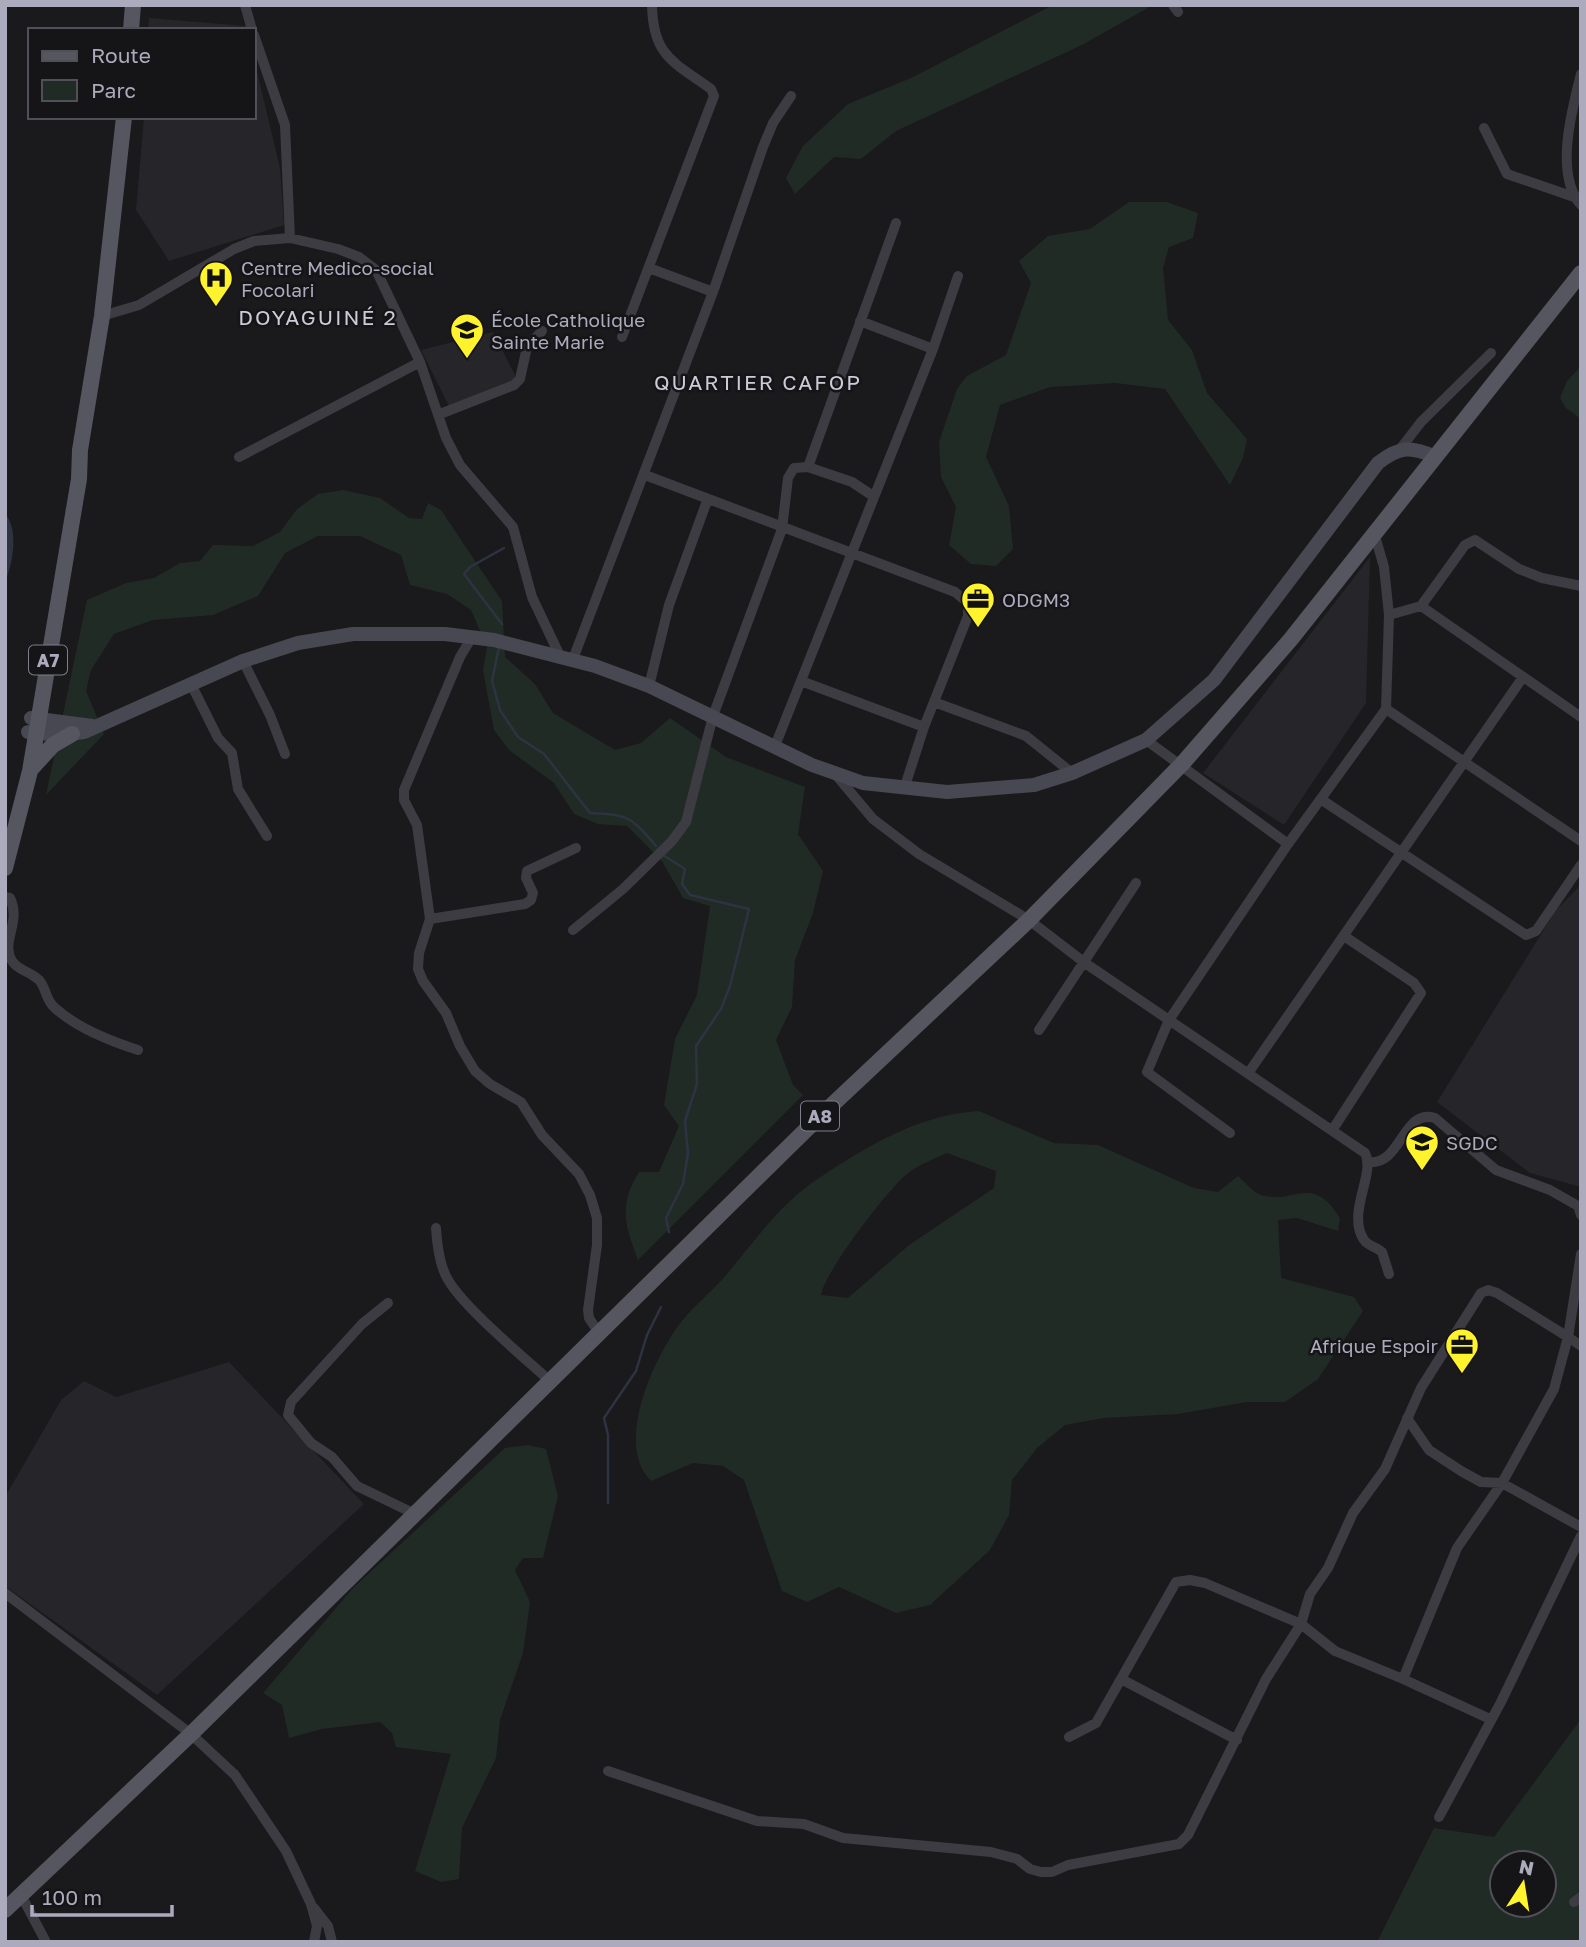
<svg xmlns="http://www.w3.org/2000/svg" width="1586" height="1947" font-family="'Golos Text',sans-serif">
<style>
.built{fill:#262529}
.green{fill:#212b25;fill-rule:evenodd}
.water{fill:#2e3342}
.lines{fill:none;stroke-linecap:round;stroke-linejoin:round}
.stream{stroke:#2e3342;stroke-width:2.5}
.street{stroke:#3d3c43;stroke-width:10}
.secondary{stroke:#484852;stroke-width:14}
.primary{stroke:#565661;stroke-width:16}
.labels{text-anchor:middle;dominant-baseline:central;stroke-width:5;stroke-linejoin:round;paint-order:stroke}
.shield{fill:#151417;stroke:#7e7e8b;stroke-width:2}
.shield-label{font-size:18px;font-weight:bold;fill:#ababbd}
.poi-label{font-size:19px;fill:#ababbd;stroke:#151417;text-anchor:start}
.neighbourhood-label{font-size:21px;letter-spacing:2px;fill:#ccccd8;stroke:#151417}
</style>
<rect width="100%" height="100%" fill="#1a191c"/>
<!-- built -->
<path class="built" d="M 149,18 L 246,26 L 247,30 L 148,30 Z
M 254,59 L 280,168 L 284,225 L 169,261 L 136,210 L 144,117 L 254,117 Z
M 493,332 L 517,379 L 449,406 L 421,350 Z
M 1370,557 L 1366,703 L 1284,825 L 1203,773 Z
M 1581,885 L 1581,1187 L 1530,1173 L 1437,1102 L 1556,910 Z
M 229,1362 L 364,1504 L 157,1695 L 5,1586 L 5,1497 L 61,1400 L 84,1381 L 116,1397 Z"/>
<!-- green -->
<path class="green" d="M 1053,5 L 1153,5 L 1082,45 L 896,131 L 861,159 L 834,157 L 795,194 L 786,178 L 803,146 L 848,104 L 911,78 Z
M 1129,202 L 1167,202 L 1198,213 L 1193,238 L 1169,247 L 1163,268 L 1168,320 L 1192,350 L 1207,393 L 1247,439 L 1243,458 L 1230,485 L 1165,389 L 1115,383 L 1050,387 L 1000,405 L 986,457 L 1009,506 L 1013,549 L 996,566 L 971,564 L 949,545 L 956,507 L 941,477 L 939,442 L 957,389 L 967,376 L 1006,355 L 1031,283 L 1019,261 L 1048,236 L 1090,229 Z
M 1581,366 L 1581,419 L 1566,408 L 1560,398 L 1567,381 Z
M 343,490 L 380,498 L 409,518 L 422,519 L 428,503 L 441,510 L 502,601 L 505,657 L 535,684 L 553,713 L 615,750 L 641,743 L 670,718 L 726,757 L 805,787 L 798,834 L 823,871 L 813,913 L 795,960 L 792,1007 L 776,1040 L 793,1085 L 803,1095 L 638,1260 C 625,1225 618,1206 639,1172 L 659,1172 L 679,1126 L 664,1105 L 675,1039 L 697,995 L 710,906 L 683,898 L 662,861 L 627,826 L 598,824 L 574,814 L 554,783 L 509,750 L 494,730 L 483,670 L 487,647 L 471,610 L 447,594 L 410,585 L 401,555 L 360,536 L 318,536 L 285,553 L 258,596 L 213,615 L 153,620 L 114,634 L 91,670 L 86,691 L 104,734 L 46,795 L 87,600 L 126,583 L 154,578 L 180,563 L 200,561 L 213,545 L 253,546 L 280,532 L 297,509 L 318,494 Z
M 979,1111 L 1054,1143 L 1098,1145 L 1194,1188 L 1218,1192 L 1238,1176 C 1244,1181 1252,1191 1259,1194 C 1294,1207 1311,1171 1340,1218 L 1338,1231 L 1297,1218 L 1278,1220 L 1281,1278 L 1354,1297 L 1363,1311 L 1318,1379 L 1285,1402 L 1247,1402 L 1178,1414 L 1104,1418 L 1065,1425 L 1038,1447 L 1012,1480 L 1009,1515 L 990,1550 L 930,1605 L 896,1613 L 839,1587 L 807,1602 L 782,1591 L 744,1480 L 723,1466 L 693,1463 L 651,1481 C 615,1446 651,1365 676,1329 C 689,1309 711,1293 727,1274 C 754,1241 782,1202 819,1178 C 867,1146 920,1114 979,1111 ZM 947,1153 L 996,1171 L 994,1188 L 909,1245 L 848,1298 L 821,1295 C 825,1271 888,1189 908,1173 C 920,1164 934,1159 947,1153 Z
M 528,1445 L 546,1449 L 558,1496 L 543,1558 L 523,1558 L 515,1570 L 530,1602 L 523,1653 L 500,1720 L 496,1758 L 462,1828 L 459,1879 L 441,1882 L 415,1871 L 451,1754 L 396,1747 L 392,1733 L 380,1722 L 322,1729 L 289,1738 L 282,1705 L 263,1693 L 354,1587 L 505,1448 Z
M 1581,1719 L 1581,1942 L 1377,1942 L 1434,1828 L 1494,1837 ZM 1502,1863 L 1544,1863 L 1544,1905 L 1502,1905 Z"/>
<!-- water -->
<path class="water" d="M 5,513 C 19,531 13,562 5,582 Z"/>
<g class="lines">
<!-- stream -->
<path class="stream" d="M 502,624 L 464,574 L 470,567 L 504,548
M 499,647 L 492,681 L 500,710 L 518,737 L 544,754 L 590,813 C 629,815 630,816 656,846
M 663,855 L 685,869 L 682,884 L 690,895 L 749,909 L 730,986 L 721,1009 L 696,1046 L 697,1084 L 685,1121 L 688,1153 L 683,1184 L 666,1218 L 669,1232
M 608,1503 L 608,1435 L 604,1418 L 636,1371 L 647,1335 L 661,1307"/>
<!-- street -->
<path class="street" d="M 245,5 L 252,30
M 1173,5 L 1178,12
M 254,35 L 285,125 L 290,238
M 1581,74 C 1572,109 1554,175 1581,205
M 1484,128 L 1507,174 L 1574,197
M 649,268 L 713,292
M 102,316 L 139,305 L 234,249 L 254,241 L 290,238 L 338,249 L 359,257 L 376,270 L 420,362 L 446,438 L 460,465 L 513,527 L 532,597 L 560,656
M 860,321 L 933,349
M 622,337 L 714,96 L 711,89 C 674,62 653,57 652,5
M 440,414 L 514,385 L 520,379 L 527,347 L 542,331
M 1401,448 L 1421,422 L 1491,353
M 239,457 L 420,362
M 808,467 L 852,482 L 873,496
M 645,475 L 955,592 L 968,603 L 968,616 L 924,727 L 904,789
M 1421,606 L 1465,545 L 1475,540 L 1519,569 L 1542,578 L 1581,586
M 1389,615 L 1421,606 L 1581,717
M 472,637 L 460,657 L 404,790 L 404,800 L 417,825 L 430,919 L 419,953 L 418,969 L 423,981 L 446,1013 L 460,1046 L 475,1071 L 490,1084 L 521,1102 L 542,1135 L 579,1174 L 590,1195 L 597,1218 L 597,1245 L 588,1310 L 589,1318 L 599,1333
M 573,659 L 713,292 L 763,147 L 773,123 L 791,96
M 243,661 L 270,715 L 285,754
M 801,681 L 924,727
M 191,684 L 218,738 L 232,753 L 238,789 L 267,836
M 649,686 L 669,605 L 707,501
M 934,702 L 1026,736 L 1072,773
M 1386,709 L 1581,841
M 1146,740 L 1288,844
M 775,746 L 933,349 L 958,276
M 836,775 L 873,819 L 919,854 L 1029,920 L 1085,963 L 1365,1153 C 1376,1174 1346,1213 1364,1240 C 1368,1246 1377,1247 1382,1252 L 1389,1274
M 1322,800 L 1526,935 L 1536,931 L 1581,865
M 5,897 L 10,898 C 21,921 3,939 10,957 C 15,970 30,971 39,980 C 47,989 45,1000 55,1008 C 77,1028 110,1041 138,1050
M 430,919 L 525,904 L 531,900 L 533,893 L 526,878 L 527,871 L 576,848
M 573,930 L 623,889 L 672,841 L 686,822 L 713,716 L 782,529 L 788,478 L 794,468 L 808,467 L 896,223
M 1039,1030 L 1136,883
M 1249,1072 L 1523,677
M 1333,1129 L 1421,993 L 1414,983 L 1344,936
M 1230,1133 L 1147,1072 L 1169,1020 L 1288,844 L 1386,709 L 1389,615 L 1384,567 L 1374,532
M 1368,1162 C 1402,1166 1402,1108 1435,1118 L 1496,1170 L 1550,1190 L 1578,1206 L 1581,1215
M 436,1228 C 437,1244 439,1262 446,1276 C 459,1304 526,1359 551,1382
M 388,1303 L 362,1324 L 291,1402 L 288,1415 L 311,1443 L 332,1457 L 357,1486 L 415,1514
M 1407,1418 L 1429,1450 L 1461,1471 L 1481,1482 L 1502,1483 L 1581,1527
M 5,1593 L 191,1734 L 235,1775 L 286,1851 L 311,1904 L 317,1926 L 314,1942
M 1121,1679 L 1237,1740
M 1403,1679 L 1490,1719
M 1069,1737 L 1096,1723 L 1176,1582 L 1190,1580 L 1205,1583 L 1301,1624 L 1335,1651 L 1403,1679 L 1457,1548 L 1502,1483 L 1554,1389 L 1568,1337 L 1581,1346
M 608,1771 L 757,1821 L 804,1824 L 843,1838 L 991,1852 L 1017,1859 L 1030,1869 L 1041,1872 L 1052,1872 L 1068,1865 L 1179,1844 L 1188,1835 L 1266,1679 L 1301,1624 L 1310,1594 L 1328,1568 L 1353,1513 L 1385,1469 L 1421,1388 L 1481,1293 L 1488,1290 L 1497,1293 L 1568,1337 L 1581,1254
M 1439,1817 L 1501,1702 L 1581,1536
M 21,1895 L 46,1942
M 1574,1902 L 1581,1897
M 314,1908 L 328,1926 L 332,1942"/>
<!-- secondary -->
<path class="secondary" d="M 31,718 L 92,726
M 28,732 L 61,735 L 84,732 L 243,661 L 298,643 L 353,634 L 445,634 L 494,640 L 595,666 L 649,686 L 812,765 L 863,783 L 947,792 L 1034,785 L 1072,773 L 1146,740 L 1214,680 L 1378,463 C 1400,446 1411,446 1436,457"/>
<!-- primary -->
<path class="primary" d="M 131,30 L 133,5
M 31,769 L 53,745 L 72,734
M 5,868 L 30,771 L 79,479 L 80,450 L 102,316 L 124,117
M 5,1910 L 191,1734 L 816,1120 L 1029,920 L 1182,764 L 1291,639 L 1581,273"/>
</g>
<!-- icons -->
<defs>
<g id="hospital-pin" transform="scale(1.75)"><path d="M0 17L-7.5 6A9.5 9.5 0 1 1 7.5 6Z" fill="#fff32e" stroke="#151417"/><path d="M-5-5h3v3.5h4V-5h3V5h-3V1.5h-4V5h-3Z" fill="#111"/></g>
<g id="school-pin" transform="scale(1.75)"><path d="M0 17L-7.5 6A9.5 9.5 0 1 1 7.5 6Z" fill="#fff32e" stroke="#151417"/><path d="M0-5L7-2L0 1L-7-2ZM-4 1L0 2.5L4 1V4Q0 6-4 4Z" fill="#111"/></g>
<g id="office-pin" transform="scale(1.75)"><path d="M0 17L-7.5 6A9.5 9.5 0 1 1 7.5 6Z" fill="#fff32e" stroke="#151417"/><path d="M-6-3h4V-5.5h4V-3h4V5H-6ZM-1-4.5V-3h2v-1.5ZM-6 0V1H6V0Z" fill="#111"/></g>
</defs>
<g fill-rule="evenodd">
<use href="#hospital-pin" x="216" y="278"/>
<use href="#school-pin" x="467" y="330"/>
<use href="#office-pin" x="978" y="599"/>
<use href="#school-pin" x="1422" y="1142"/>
<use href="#office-pin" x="1462" y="1345"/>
</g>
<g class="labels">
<!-- shield labels -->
<g class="shield">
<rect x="29" y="645.5" width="38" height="29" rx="5"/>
<rect x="801" y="1101.5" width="38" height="29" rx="5"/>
</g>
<g class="shield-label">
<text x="48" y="660">A7</text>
<text x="820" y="1116">A8</text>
</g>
<!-- poi labels -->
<g class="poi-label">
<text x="241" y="267">Centre Medico-social<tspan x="241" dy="22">Focolari</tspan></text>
<text x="491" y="319">École Catholique<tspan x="491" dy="22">Sainte Marie</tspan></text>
<text x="1002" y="599">ODGM3</text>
<text x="1446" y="1142">SGDC</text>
<text x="1438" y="1345" text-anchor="end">Afrique Espoir</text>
</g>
<!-- neighbourhood labels -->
<g class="neighbourhood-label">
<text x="318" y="317">DOYAGUINÉ 2</text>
<text x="758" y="382">QUARTIER CAFOP</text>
</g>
</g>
<!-- border -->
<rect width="1586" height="1947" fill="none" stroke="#ababbd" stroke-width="14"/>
<!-- legend -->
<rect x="28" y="28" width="228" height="91" fill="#151417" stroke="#515059" stroke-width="2"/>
<rect x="42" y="51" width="35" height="10" fill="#565661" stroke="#515059" stroke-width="2"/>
<text x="91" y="63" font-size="21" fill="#ababbd">Route</text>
<rect x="42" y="80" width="35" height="21" fill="#212b25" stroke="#515059" stroke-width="2"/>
<text x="91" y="98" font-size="21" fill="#ababbd">Parc</text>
<!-- north arrow -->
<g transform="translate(1523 1884) rotate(12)"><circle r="33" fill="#151417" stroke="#515059" stroke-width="2"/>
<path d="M0-5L12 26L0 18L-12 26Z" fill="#fff32e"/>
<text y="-10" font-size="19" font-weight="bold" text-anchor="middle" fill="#ababbd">N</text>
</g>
<!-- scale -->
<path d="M32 1905v10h140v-10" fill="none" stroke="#ababbd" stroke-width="3.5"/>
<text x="42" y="1905" font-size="21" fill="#ababbd" stroke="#151417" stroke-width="5" paint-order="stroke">100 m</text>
</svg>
